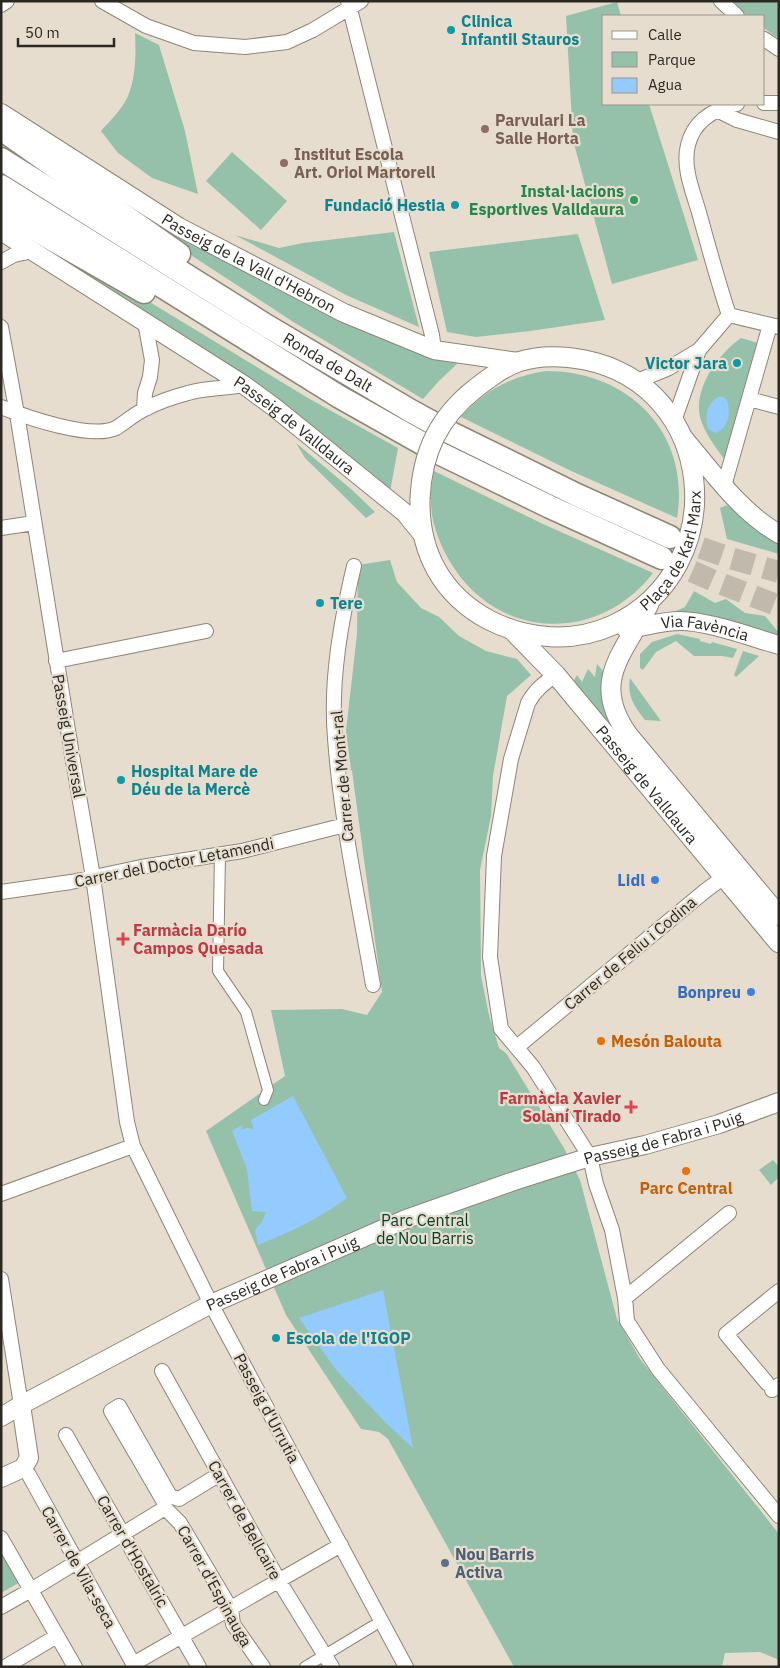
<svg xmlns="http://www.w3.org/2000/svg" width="780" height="1668" font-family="'IBM Plex Sans',sans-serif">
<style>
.green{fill:#95c1aa}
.water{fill:#94cbfe}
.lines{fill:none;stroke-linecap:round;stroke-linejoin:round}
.trunk-tunnel{stroke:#c1b9ac;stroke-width:22;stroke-dasharray:22 11;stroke-linecap:butt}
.pedestrian-casing{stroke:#8d8677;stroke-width:12}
.minor-casing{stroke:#8d8677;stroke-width:16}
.tertiary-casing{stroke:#8d8677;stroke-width:20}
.secondary-casing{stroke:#8d8677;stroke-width:21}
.trunk-casing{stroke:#8d8677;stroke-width:25}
.pedestrian{stroke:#fff;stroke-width:10}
.minor{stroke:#fff;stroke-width:14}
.tertiary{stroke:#fff;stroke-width:18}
.secondary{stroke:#fff;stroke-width:19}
.trunk{stroke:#fff;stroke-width:22}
.secondary-bridge-casing{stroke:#8d8677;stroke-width:21;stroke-linecap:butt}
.secondary-bridge{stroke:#fff;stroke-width:19}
.culture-dot{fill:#0f9aa8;stroke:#e6ddce;stroke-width:2}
.education-dot{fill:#8d6e63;stroke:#e6ddce;stroke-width:2}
.leisure-dot{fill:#2e9e5b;stroke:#e6ddce;stroke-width:2}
.shop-dot{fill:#3f7fe0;stroke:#e6ddce;stroke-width:2}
.health-dot{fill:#e0444e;stroke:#e6ddce;stroke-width:2}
.food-dot{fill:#e8710a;stroke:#e6ddce;stroke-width:2}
.service-dot{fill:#5c6f8a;stroke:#e6ddce;stroke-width:2}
.labels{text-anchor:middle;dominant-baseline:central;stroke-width:4.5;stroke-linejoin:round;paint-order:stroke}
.culture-label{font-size:16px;font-weight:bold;fill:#0d838f;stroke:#e6ddce;text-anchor:start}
.education-label{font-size:16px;font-weight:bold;fill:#785e54;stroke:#e6ddce;text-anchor:start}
.leisure-label{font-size:16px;font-weight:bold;fill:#27864d;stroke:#e6ddce;text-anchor:end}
.street-label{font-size:16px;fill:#2b2822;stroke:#e6ddce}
.shop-label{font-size:16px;font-weight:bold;fill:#366cbe;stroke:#e6ddce;text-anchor:end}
.health-label{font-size:16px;font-weight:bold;fill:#be3a42;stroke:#e6ddce;text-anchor:start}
.food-label{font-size:16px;font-weight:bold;fill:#c56008;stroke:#e6ddce;text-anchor:start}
.park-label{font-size:16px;fill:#00412a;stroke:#e6ddce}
.service-label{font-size:16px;font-weight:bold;fill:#4e5e75;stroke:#e6ddce;text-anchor:start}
</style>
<rect width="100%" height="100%" fill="#e6ddce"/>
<!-- green -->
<path class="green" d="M 733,1 L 779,1 L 779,39 L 764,28 L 764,16 L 747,16 Z
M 617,2 L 621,16 L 604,16 L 604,104 L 649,104 L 698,260 L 612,284 L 573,140 L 566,16 Z
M 135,33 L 159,45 L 185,131 L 198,194 L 152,178 L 118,153 L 101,131 C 111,120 122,109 128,96 C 136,77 136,54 135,33 Z
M 232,152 L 287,201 L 261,230 L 206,181 Z
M 108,188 L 460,361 L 439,381 L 423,399 L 295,323 L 186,252 Z
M 1,224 L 143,298 L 308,398 L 398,448 L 390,492 Z
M 394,232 L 419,327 L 346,295 L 235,235 L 279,248 L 303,243 Z
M 578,234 L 605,320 L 530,331 L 476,337 L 447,332 L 429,252 Z
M 741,338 L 758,343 L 725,460 C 716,448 699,426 699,409 C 698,382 720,353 741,338 Z
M 546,371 C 630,371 691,434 677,518 L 569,470 L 461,417 C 484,391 511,376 546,371 Z
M 296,443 L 351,489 L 375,512 L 366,518 L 305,458 Z
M 434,471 L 543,524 L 653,573 C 599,643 500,641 452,565 C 441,547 432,526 431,505 C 430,494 432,482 434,471 Z
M 727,505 L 760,532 L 779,542 L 779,554 L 727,539 L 720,508 Z
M 390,560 L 397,582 L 421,608 L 439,617 L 459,636 L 486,651 L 517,659 L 531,675 L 507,696 L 493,776 L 491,816 L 480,870 L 481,976 L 489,1015 L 499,1048 L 506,1053 L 564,1148 L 580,1180 L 617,1319 L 640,1359 L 779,1534 L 779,1660 L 760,1652 L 725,1653 L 722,1667 L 514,1667 L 388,1439 L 379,1432 L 361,1429 L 286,1315 L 206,1131 L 285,1076 L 271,1010 L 342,1009 L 367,1015 L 382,992 L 352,771 L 350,769 L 351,769 L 346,731 L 357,634 L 358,565 Z
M 694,591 L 715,603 L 726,599 L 745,613 L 765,616 L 779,633 L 779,639 L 667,615 L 685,607 Z
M 677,634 L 700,639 L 700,641 L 711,644 L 712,642 L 737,649 L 733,658 L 722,656 L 694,656 L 676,641 L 656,652 L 643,670 L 640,668 L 640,654 L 652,642 Z
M 743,651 L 759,656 L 736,677 L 734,675 Z
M 597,664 L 603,671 L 602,698 L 610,724 L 718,853 L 572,683 L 577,675 L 582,682 L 588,669 L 595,677 Z
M 630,678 L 661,721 L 645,720 C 634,706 627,696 630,678 Z
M 773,1160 L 779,1167 L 779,1177 L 771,1185 L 759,1170 Z
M 1,1545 L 22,1581 L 1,1593 Z"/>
<!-- water -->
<path class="water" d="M 718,397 L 723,397 L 727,400 C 731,412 729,429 715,433 L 708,429 C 705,417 706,404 718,397 Z
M 293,1096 L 347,1198 C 320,1218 290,1232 258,1245 L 255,1230 L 262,1222 L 266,1212 L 252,1211 L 247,1169 L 232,1131 L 244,1124 L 240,1130 L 247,1128 L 254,1129 L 251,1120 Z
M 383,1290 L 413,1448 L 386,1423 L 337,1371 L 299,1318 Z"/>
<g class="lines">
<!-- trunk-tunnel -->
<path class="trunk-tunnel" d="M 670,537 L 730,558 L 779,572
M 662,558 L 714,581 L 779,606"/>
<!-- pedestrian casing -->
<g class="pedestrian-casing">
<path id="pedestrian" d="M 220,854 L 218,971 L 246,1012 L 268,1090 L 264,1100
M 305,1667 L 373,1626"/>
</g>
<!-- minor casing -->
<g class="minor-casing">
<path id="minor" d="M 102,1 L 146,26 L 194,43 L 245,47 L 287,42 L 313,30 L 361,1
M 348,1 L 432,335 L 434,350
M 721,1 L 737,16
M 1,5 L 7,1
M 764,39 L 779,49
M 764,103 L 779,103
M 717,110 L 737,120 L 779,132
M 1,262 L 14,255 L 33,251
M 729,315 C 718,282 709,249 700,216 C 694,194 682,168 688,145 C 694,120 714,109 737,104
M 729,315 L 779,327
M 1,327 L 17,414 L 72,755 L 93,877 L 127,1122 L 133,1146 L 211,1304 L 406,1667
M 635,382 L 669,368 L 699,350 L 729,315
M 749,399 L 779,407
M 1,407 C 26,417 91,440 116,428 C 126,422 134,414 145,409 C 158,402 173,397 188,393 C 206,387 225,389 244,385
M 144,409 L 145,393 L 150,377 L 152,360 L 145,322
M 674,421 L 699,350
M 724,486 L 770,325
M 1,528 L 34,523
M 354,566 C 341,621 330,681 335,738 C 341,821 359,903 373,985
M 56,661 L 206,631
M 556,675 C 544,683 535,690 528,703 L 511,759 L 494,856 L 490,957 L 501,1029 L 533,1067 L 590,1157 L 596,1184 L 612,1230 L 625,1298 L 627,1321 L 658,1369 L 779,1516
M 1,892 L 71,882 L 141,867 L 242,851 L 345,825
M 517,1047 L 705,891 L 724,877 L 733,877
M 1,1194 L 133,1146
M 1,1279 L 21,1405
M 625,1298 L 729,1213
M 162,1371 L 279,1581 L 332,1667
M 767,1383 L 726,1334 L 779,1291
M 772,1390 L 779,1385
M 66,1435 L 199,1667
M 23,1468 L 29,1475 L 135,1667
M 164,1502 L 111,1411 L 119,1406 L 170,1496
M 165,1508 L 180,1523 L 231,1609 L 233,1624 L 263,1667
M 1,1538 L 75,1667
M 1,1607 L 31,1590 L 165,1508 L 164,1502 L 166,1498 L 170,1496 L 179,1499 L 220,1474
M 133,1664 L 341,1545
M 5,1667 L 57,1636"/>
</g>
<!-- tertiary casing -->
<g class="tertiary-casing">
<g id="tertiary">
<path id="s1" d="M 1,113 L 179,227 L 344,313 L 434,350 L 518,362"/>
<path id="s2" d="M 1,231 L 244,385 L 274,407 L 405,513 L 422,534"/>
<path d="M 682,436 C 712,471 739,511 779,534"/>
<path id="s3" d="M 626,629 C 644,627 662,621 680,621 C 708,621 751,637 779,645"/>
<path id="s4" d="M 1,1417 L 21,1405 L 211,1304 L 406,1219 L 514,1181 L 561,1166 L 590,1157 L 645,1145 L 719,1124 L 779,1102"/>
<path d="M 1,1478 L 23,1468 L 29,1458 L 21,1405"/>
</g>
</g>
<!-- secondary casing -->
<g class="secondary-casing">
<g id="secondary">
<path id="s5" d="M 420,499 C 419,552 442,595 489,620 C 528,640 574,643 613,625 C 734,568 717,387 585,360 C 564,356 539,355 518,362 C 502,368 489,378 476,388"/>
<path d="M 649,604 C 624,654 589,681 629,736 L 779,916"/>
<path id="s6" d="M 513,631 L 556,675 L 779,943"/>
</g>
</g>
<!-- trunk casing -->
<g class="trunk-casing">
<g id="trunk">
<path d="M 1,129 L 179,254"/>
<path id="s7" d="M 1,159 L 267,326 L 411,411 L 451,433 L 577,495 L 670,537"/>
<path d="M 1,186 L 338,396 L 441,454 L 550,507 L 662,558"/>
<path d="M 1,210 L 144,292"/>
</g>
</g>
<!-- pedestrian -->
<use href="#pedestrian" class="pedestrian"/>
<!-- minor -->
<use href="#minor" class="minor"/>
<!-- tertiary -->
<use href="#tertiary" class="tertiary"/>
<!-- secondary -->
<use href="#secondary" class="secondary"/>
<!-- trunk -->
<use href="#trunk" class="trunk"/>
<!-- secondary-bridge casing -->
<g class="secondary-bridge-casing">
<path id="secondary-bridge" d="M 420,499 C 422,452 439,417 476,388"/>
</g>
<!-- secondary-bridge -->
<use href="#secondary-bridge" class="secondary-bridge"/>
</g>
<!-- markers -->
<g class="culture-dot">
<circle cx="451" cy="30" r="5"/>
<circle cx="455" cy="205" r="5"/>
<circle cx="737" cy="363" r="5"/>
<circle cx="320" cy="603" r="5"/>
<circle cx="121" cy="780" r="5"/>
<circle cx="276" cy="1338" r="5"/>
</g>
<g class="education-dot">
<circle cx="485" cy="129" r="5"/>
<circle cx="284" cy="163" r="5"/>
</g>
<circle class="leisure-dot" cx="634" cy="200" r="5"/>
<g class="shop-dot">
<circle cx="655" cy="880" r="5"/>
<circle cx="751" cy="992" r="5"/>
</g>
<g class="health-dot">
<path d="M120.5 931.5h5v5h5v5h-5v5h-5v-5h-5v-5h5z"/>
<path d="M628.5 1099.5h5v5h5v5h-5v5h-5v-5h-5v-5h5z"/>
</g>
<g class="food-dot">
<circle cx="601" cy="1041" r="5"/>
<circle cx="686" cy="1171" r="5"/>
</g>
<circle class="service-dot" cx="445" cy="1563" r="5"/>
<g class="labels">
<!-- culture labels -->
<g class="culture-label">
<text x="461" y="21">Clinica<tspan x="461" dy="18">Infantil Stauros</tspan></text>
<text x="445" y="205" text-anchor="end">Fundació Hestia</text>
<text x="727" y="363" text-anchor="end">Victor Jara</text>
<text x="330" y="603">Tere</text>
<text x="131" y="771">Hospital Mare de<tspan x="131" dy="18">Déu de la Mercè</tspan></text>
<text x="286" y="1338">Escola de l'IGOP</text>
</g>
<!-- education labels -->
<g class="education-label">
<text x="495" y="120">Parvulari La<tspan x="495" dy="18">Salle Horta</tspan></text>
<text x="294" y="154">Institut Escola<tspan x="294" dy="18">Art. Oriol Martorell</tspan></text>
</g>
<!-- leisure labels -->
<g class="leisure-label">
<text x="624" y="191">Instal·lacions<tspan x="624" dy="18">Esportives Valldaura</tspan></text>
</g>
<!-- street labels -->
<g class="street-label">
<text stroke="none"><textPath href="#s1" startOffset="290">Passeig de la Vall d'Hebron</textPath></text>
<text stroke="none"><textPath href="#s7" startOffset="385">Ronda de Dalt</textPath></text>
<text stroke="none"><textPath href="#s2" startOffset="352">Passeig de Valldaura</textPath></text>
<text stroke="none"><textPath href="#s5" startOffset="376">Plaça de Karl Marx</textPath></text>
<text stroke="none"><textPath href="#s3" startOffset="80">Via Favència</textPath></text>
<text transform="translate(69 736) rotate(80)">Passeig Universal</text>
<text transform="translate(342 776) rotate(-95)">Carrer de Mont-ral</text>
<text stroke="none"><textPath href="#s6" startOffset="204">Passeig de Valldaura</textPath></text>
<text transform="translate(174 862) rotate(-11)">Carrer del Doctor Letamendi</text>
<text transform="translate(630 953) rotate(-40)">Carrer de Feliu i Codina</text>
<text stroke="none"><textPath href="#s4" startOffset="721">Passeig de Fabra i Puig</textPath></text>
<text stroke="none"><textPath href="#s4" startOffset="316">Passeig de Fabra i Puig</textPath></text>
<text transform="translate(267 1408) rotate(62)">Passeig d'Urrutia</text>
<text transform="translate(245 1520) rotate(61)">Carrer de Bellcaire</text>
<text transform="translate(133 1551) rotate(60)">Carrer d'Hostalric</text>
<text transform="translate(79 1567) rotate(61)">Carrer de Vila-seca</text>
<text transform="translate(215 1586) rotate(61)">Carrer d'Espinauga</text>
</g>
<!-- shop labels -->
<g class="shop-label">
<text x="645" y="880">Lidl</text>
<text x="741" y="992">Bonpreu</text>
</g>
<!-- health labels -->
<g class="health-label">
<text x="133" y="930">Farmàcia Darío<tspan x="133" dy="18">Campos Quesada</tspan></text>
<text x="621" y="1098" text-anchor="end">Farmàcia Xavier<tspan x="621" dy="18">Solaní Tirado</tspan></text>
</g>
<!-- food labels -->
<g class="food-label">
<text x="611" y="1041">Mesón Balouta</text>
<text x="686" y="1188" text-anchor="middle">Parc Central</text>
</g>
<!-- park labels -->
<g class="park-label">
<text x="425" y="1220">Parc Central<tspan x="425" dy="18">de Nou Barris</tspan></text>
</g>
<!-- service labels -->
<g class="service-label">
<text x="455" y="1554">Nou Barris<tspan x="455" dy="18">Activa</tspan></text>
</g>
</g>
<!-- border -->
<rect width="780" height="1668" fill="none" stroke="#2b2822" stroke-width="5"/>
<!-- legend -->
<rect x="602" y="15" width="162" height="90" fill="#e6ddce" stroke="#9b9589"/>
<rect x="612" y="31" width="25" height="8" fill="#ffffff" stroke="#9b9589"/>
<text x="648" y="40" font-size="15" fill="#2b2822">Calle</text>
<rect x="612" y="52" width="25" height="15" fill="#95c1aa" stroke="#9b9589"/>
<text x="648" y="65" font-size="15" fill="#2b2822">Parque</text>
<rect x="612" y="78" width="25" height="15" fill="#94cbfe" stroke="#9b9589"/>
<text x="648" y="90" font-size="15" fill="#2b2822">Agua</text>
<!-- scale -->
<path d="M18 38v8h96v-8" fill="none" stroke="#2b2822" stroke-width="2.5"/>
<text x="25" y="38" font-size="15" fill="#2b2822" stroke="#e6ddce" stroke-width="4" paint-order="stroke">50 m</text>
</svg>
